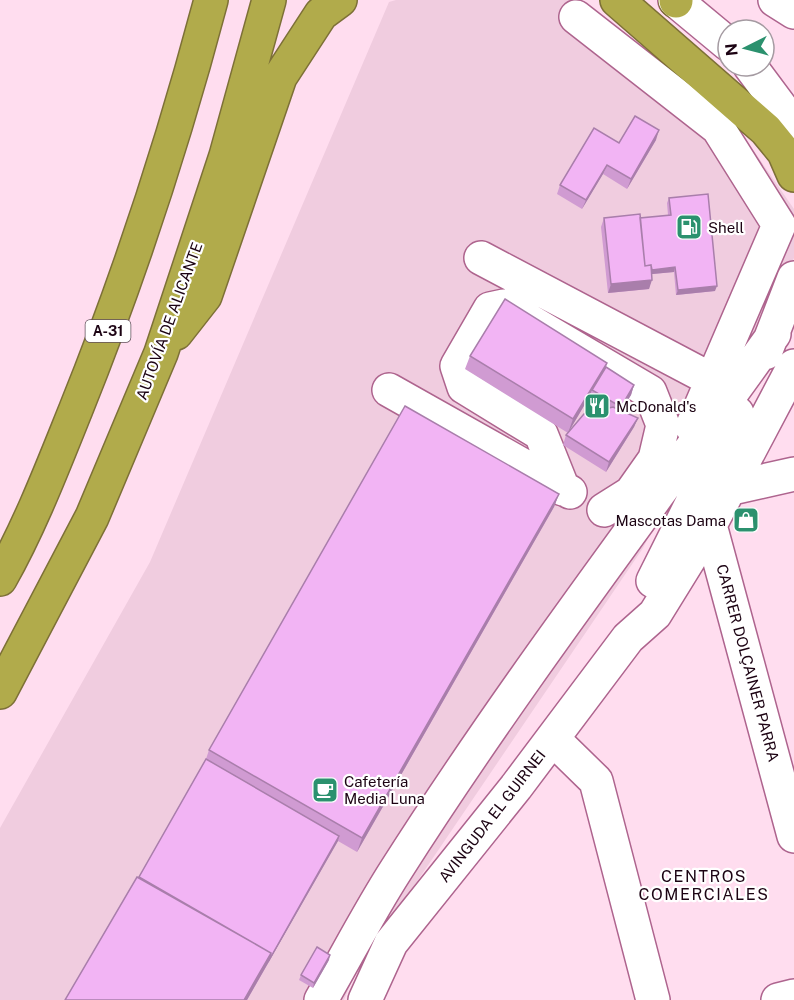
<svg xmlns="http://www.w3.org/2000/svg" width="794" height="1000" font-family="'Public Sans',sans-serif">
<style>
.built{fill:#f0ccdf}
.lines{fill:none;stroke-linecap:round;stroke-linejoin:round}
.minor-casing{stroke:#ae648e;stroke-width:36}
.highway-casing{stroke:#7d7037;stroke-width:36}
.minor{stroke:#fff;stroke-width:33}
.highway{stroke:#b1ab4b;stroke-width:33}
.wall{fill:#d09bd2}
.shaded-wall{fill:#a97eab}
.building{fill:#f2b4f4;stroke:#a97eab;stroke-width:1.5}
.labels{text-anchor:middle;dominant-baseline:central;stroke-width:4.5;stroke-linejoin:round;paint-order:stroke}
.shield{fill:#fff;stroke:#604f5a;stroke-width:1.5}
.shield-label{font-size:14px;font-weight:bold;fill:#1c0313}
.poi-label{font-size:15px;fill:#1c0313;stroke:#fff;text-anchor:start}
.street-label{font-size:15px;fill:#1c0313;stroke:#fff}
.neighbourhood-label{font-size:16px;letter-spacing:1.5px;fill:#1c0313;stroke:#fff}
</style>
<rect width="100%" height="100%" fill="#ffddef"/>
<!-- built -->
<path class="built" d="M 396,0 L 572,0 L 586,4 L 747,141 L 794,209 L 794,258 L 643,548 L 355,973 L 344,1000 L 0,1000 L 0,828 L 150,562 L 389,2 Z"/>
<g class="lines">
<!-- minor casing -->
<g class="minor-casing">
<path id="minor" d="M 675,0 L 728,44
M 775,0 L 794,12
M 576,17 L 718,128 L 779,225 L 692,427
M 750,66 L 794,125
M 481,258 L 712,380
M 765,353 L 794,278
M 389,390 L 570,492
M 563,489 L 541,434 L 464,387 L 457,366 L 490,309 L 504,306 L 650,392 L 663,425 L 655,459 L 631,493 L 604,510
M 728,489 L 794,474
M 710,525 L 794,836
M 653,581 L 737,413
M 553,739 L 596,781 L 653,1000
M 321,1000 C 346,957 369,912 396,870 C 513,686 647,512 774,334
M 365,1000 L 391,943 L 516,787 L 628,638 L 655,614 L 710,525 L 794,366
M 778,1000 L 794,996"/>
</g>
<!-- highway casing -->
<g class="highway-casing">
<path id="highway" d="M 617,0 L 766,130 L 784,152 L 794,175
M 676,0 L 676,1
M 176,333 L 205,296 L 280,77 L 321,14 L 340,0
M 0,579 C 30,526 53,466 76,409 C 130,275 174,140 211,0
M 0,692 L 92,517 L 161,353 L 226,156 L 269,0"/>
</g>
<!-- minor -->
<use href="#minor" class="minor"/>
<!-- highway -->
<use href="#highway" class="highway"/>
</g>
<!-- wall -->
<path class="wall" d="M 656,140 L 627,189 L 603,174 L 582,209 L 557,194 L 560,185 L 619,143 Z
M 669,198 L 715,291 L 676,295 L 674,272 L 652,274 L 649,289 L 608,293 L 601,227 L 604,218 L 640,218 L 668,215 L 667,203 Z
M 470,356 L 607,363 L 606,367 L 634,385 L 631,395 L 621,411 L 638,418 L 634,427 L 606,472 L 563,445 L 566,435 L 605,409 L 588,399 L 568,433 L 465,369 Z
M 559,494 L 554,507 L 357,852 L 338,841 L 247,1000 L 65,1000 L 139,877 L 206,759 L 209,750 Z
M 329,960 L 313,988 L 299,980 L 301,975 Z"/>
<!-- shaded-wall -->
<path class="shaded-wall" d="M 659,130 L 656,140 L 627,189 L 631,179 Z
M 607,165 L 603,174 L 582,209 L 586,200 Z
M 675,267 L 674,272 L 642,275 L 644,270 Z
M 652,280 L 649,289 L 608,293 L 611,284 Z
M 717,286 L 715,291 L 676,295 L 678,290 Z
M 607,363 L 602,376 L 592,390 L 588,399 L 568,433 L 573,419 Z
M 634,385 L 631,395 L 618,416 L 621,407 Z
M 638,418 L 634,427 L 606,472 L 609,462 Z
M 559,494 L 554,507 L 357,852 L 362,838 Z
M 339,836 L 338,841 L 247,1000 L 244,1000 Z
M 330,955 L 329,960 L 313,988 L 314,983 Z"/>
<!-- building -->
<path class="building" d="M 635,116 L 659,130 L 631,179 L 607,165 L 586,200 L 560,185 L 594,128 L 619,143 Z
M 708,194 L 717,286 L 678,290 L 675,267 L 652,270 L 651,265 L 645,266 L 640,218 L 671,215 L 669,198 Z
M 640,214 L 645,266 L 651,265 L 652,280 L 611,284 L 604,218 Z
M 505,299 L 607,363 L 573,419 L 470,356 Z
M 606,367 L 634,385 L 621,407 L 592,390 Z
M 405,406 L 559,494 L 362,838 L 209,750 Z
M 613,407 L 638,418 L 609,462 L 566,435 L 584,414 Z
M 206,759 L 339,836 L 268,962 L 271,953 L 139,877 Z
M 137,877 L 271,953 L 244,1000 L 65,1000 Z
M 317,947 L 330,955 L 314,983 L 301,975 Z"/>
<!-- icons -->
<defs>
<g id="fuel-square" transform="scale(1.35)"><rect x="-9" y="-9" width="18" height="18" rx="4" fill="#2b916e" stroke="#fff"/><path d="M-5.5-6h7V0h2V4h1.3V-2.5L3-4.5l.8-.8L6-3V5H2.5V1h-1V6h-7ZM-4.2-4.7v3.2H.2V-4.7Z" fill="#fff"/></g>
<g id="restaurant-square" transform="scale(1.35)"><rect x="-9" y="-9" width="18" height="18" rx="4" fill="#2b916e" stroke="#fff"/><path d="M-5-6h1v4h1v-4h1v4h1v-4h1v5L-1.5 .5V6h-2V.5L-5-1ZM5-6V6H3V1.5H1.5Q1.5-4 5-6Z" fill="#fff"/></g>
<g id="shop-square" transform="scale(1.35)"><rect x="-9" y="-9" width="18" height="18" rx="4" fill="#2b916e" stroke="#fff"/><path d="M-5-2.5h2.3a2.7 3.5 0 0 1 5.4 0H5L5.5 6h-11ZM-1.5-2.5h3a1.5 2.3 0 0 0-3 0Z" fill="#fff"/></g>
<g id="cafe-square" transform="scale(1.35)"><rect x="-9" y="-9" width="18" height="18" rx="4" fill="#2b916e" stroke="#fff"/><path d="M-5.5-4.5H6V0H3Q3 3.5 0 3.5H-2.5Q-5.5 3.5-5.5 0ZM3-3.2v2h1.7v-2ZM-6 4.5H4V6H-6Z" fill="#fff"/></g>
</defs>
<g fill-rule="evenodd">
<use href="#fuel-square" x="689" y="227"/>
<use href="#restaurant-square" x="597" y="406"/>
<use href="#shop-square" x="746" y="520"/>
<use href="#cafe-square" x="325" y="790"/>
</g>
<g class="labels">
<!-- shield labels -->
<rect class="shield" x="85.5" y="320" width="45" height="22" rx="4.5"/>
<g class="shield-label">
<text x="108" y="331">A-31</text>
</g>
<!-- poi labels -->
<g class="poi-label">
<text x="708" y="227">Shell</text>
<text x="616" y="406">McDonald's</text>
<text x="726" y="520" text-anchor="end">Mascotas Dama</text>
<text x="344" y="781">Cafetería<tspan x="344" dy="17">Media Luna</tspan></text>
</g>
<!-- street labels -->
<g class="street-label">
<text transform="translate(169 321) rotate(-70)">AUTOVÍA DE ALICANTE</text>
<text transform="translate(748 663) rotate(75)">CARRER DOLÇAINER PARRA</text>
<text transform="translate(492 816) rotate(-52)">AVINGUDA EL GUIRNEI</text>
</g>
<!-- neighbourhood labels -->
<g class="neighbourhood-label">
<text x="704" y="876">CENTROS<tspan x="704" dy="18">COMERCIALES</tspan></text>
</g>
</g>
<!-- north arrow -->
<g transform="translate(746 48) rotate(264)"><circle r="28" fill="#ffffff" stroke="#a49aa1" stroke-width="1.5"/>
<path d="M0-4.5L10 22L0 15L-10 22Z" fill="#2b916e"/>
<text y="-9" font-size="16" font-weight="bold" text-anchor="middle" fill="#1c0313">N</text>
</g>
</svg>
